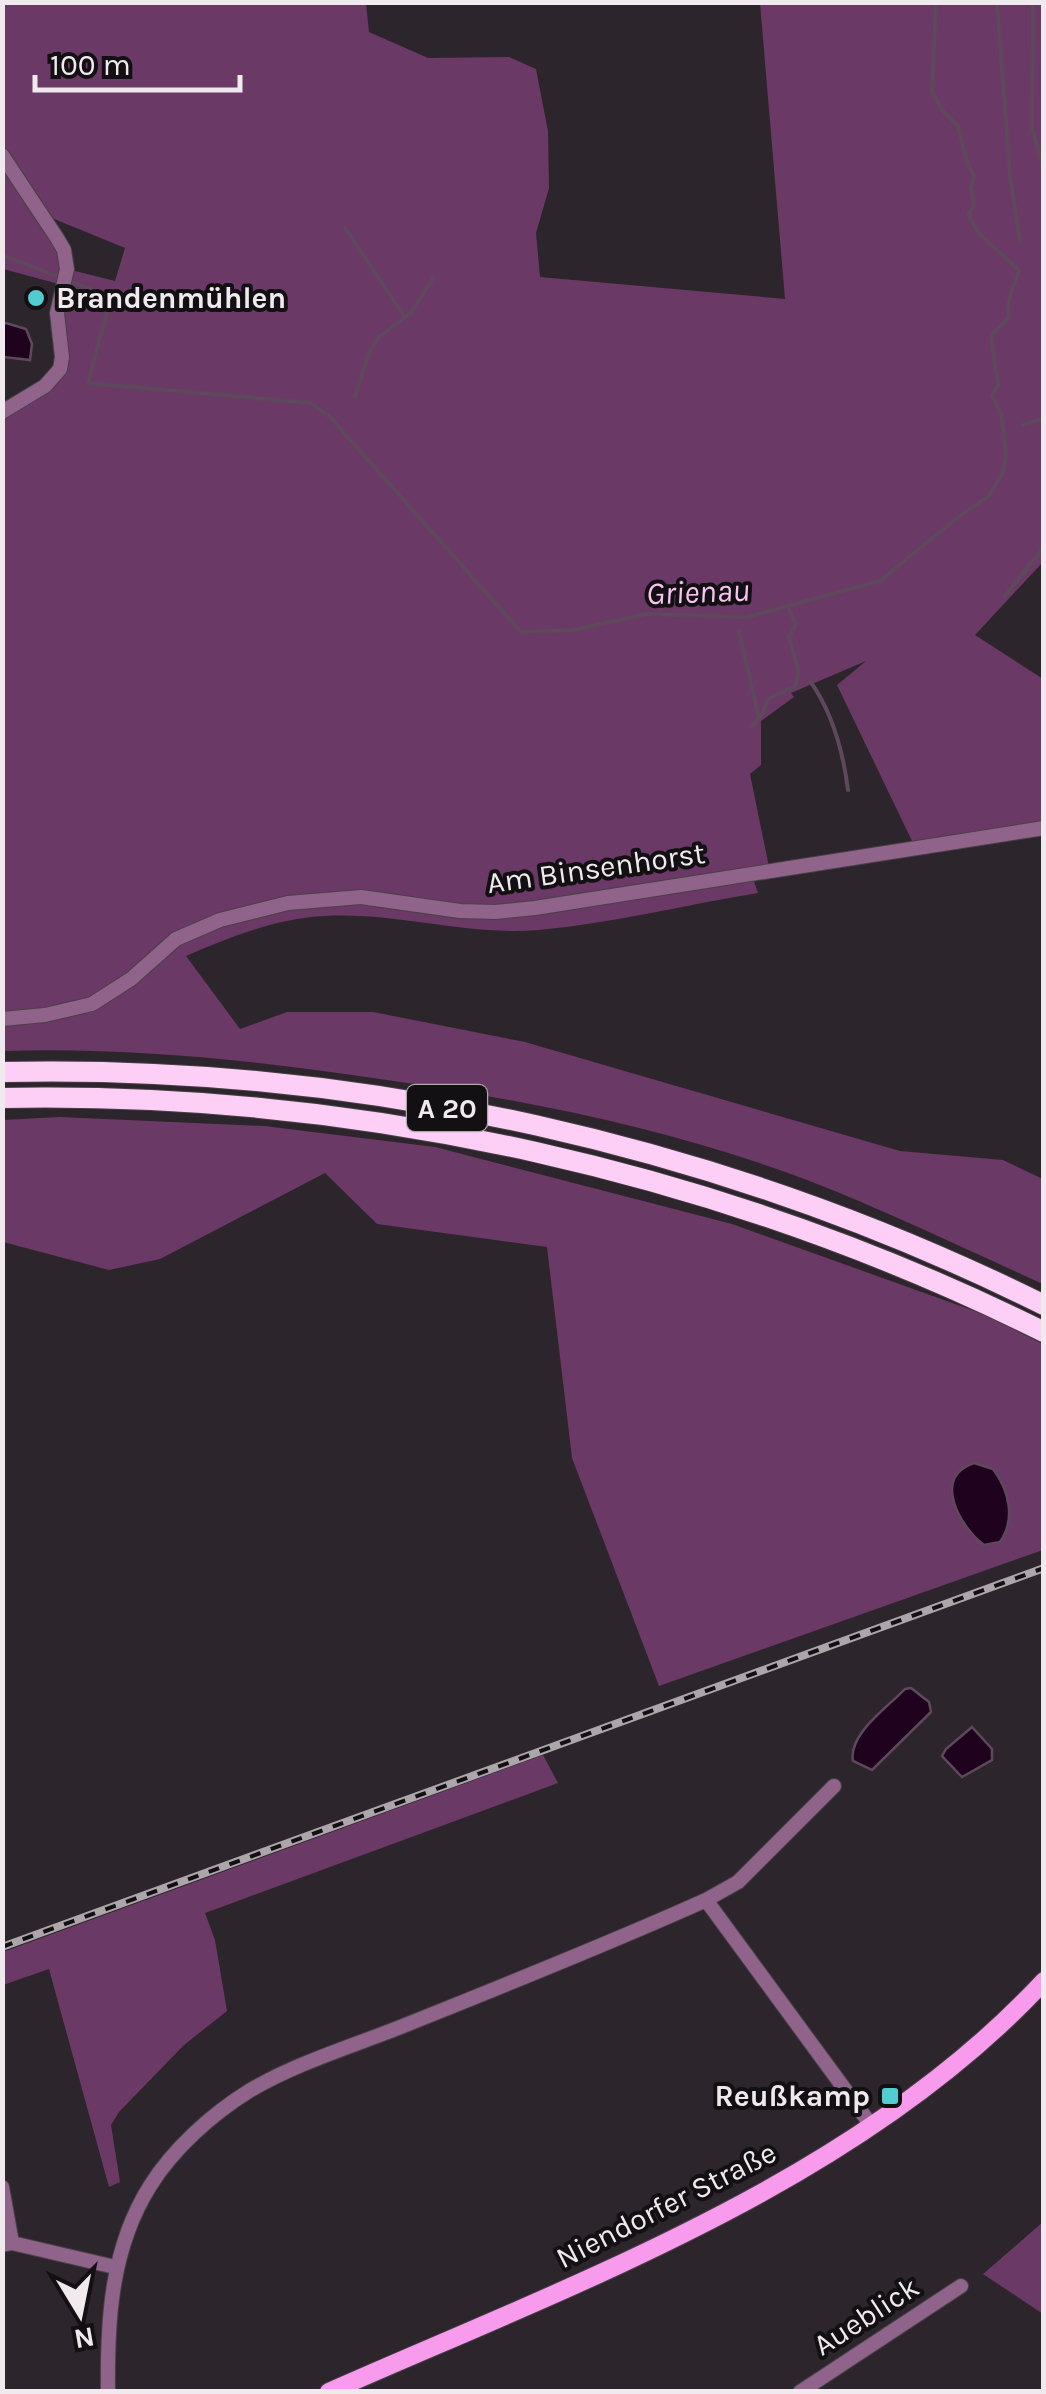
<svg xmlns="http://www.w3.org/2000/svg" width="1046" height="2394" font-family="Karla,sans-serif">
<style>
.green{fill:#6b3965;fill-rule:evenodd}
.water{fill:#1f021d;stroke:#5e485c;stroke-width:2.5}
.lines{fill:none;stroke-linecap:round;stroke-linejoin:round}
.stream{stroke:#5e485c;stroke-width:4}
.minor-casing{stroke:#484147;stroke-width:16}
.major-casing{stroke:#484147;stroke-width:20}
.highway-casing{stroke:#484147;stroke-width:22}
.minor{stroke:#90638a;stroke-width:14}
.major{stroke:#f99bed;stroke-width:18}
.highway{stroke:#fdcff6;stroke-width:20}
.rail-casing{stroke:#aca6ab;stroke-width:8}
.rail{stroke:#131013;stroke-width:4;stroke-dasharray:11;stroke-linecap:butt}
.poi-dot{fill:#51ccd1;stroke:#131013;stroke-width:4}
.labels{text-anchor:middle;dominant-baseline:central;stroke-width:8;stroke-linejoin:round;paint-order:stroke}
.shield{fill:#131013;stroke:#aea9ad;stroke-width:2.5}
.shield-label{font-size:28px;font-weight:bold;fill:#f0eaef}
.poi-label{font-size:30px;font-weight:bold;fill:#f0eaef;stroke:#131013;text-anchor:start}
.street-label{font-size:30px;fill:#f0eaef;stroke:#131013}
.water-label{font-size:32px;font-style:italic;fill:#fac2f1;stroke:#131013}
</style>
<rect width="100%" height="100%" fill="#2d252c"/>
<!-- green -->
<path class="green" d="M 2,3 L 366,3 L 369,32 L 428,58 L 509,57 L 536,69 L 548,131 L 549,188 L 536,233 L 540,277 L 785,299 L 760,3 L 1043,3 L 1043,562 L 975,635 L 1043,679 L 1043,822 L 913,843 L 837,685 L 866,661 L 791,693 L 794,697 L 761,721 L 761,765 L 750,774 L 769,867 L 750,870 L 758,893 C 685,905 612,923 539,930 C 466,936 397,912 325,916 C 278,918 229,937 186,956 L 240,1029 L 287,1012 L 373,1012 L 525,1042 L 900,1151 L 1003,1160 L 1043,1179 L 1043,1284 C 965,1249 887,1211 807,1180 C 667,1127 520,1099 373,1078 C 250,1060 127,1047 3,1051 L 3,412 L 56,375 L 59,284 L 3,269 ZM 42,214 L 125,248 L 115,281 L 67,269 Z
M 60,1117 L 264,1126 L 435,1147 L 732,1224 L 983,1314 L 1043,1344 L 1043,1550 L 659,1686 L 572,1458 L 547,1247 L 377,1224 L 325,1173 L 160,1259 L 109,1270 L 3,1242 L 3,1120 Z
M 543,1755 L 558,1783 L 205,1913 L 215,1940 L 227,2011 L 184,2045 L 119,2112 L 111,2125 L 120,2182 L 109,2187 L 49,1969 L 3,1985 L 3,1952 Z
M 1043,2222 L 1043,2221 L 1043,2314 L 983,2274 Z"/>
<!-- water -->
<path class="water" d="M 6,323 L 26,329 L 32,344 L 30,360 L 3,357 L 3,324 Z
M 974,1463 L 993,1469 C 1009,1490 1016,1519 1000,1542 L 984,1545 C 959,1526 932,1477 974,1463 Z
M 911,1688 L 929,1702 L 931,1712 L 872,1770 L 853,1761 C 848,1734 888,1707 905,1689 Z
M 972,1727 L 992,1749 L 992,1760 L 962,1777 L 942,1756 L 946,1749 Z"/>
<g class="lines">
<!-- stream -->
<path class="stream" d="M 997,2 L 1010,175 L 1020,242
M 1033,2 L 1032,129 L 1044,168
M 345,228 L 405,317
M 2,255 L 59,277
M 67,280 L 111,297 L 88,383 L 311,403 L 330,417 L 521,632 L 573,630 L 647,614 L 747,617 L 880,581 L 958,517 L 989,496 L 1003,472 L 1006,454 L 1001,413 L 992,396 L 998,385 L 991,336 L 1009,317 L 1008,302 L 1019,270 L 979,234 L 968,214 L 974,206 L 971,188 L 974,175 L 968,165 L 958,126 L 942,110 L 932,91 L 936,2
M 355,397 L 369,352 L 380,336 L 411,313 L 433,278
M 1023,425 L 1044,418
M 1004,597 L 1044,547
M 739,632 L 759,718
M 810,681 C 833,713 843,751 848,790
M 751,727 L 762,714 L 768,699 L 795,686 L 799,672 L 789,637 L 796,624 L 788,606"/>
<!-- minor casing -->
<g class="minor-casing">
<path id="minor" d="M 2,155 L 57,238 L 64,250 L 67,269 L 57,313 L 62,357 L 60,369 L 45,386 L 2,412
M 2,1019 L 45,1015 L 92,1004 L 131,979 L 176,939 L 220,920 L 288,903 L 361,897 L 460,911 L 495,912 L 535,908 L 1044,828
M 706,1900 L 738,1882 L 834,1786
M 2,2187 L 12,2243
M 2,2245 L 12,2243 L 115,2267
M 108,2392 C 107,2320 111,2248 150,2186 C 173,2149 212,2114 249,2091 C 296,2063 353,2046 403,2026 C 505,1985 606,1945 706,1900 L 871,2125
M 800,2392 L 961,2286"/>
</g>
<!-- major casing -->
<g class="major-casing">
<path id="major" d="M 329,2392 C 573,2284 859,2181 1044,1981"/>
</g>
<!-- highway casing -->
<g class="highway-casing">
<path id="highway" d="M 2,1072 C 361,1064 722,1145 1044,1305
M 2,1098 C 361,1091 722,1172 1044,1332"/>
</g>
<!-- minor -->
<use href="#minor" class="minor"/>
<!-- major -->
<use href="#major" class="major"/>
<!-- highway -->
<use href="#highway" class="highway"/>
<!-- rail casing -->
<g class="rail-casing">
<path id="rail" d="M 2,1947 L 1044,1568"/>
</g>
<!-- rail -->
<use href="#rail" class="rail"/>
</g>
<!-- markers -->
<g class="poi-dot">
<circle cx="36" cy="298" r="10"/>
<rect x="880" y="2086" width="20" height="20" rx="5"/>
</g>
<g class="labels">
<!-- shield labels -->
<rect class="shield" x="407" y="1085" width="80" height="46" rx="8"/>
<g class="shield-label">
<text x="447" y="1108">A 20</text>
</g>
<!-- poi labels -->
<g class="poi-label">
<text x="56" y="298">Brandenmühlen</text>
<text x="870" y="2096" text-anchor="end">Reußkamp</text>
</g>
<!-- street labels -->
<g class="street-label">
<text transform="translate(596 868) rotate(-8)">Am Binsenhorst</text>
<text transform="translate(666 2205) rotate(-27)">Niendorfer Straße</text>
<text transform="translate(866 2316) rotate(-33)">Aueblick</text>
</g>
<!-- water labels -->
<g class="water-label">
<text transform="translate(698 592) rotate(-2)">Grienau</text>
</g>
</g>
<!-- border -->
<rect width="1046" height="2394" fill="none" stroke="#f0eaef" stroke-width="10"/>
<!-- north arrow -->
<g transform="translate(80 2314) rotate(170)" stroke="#131013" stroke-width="8" paint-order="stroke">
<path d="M0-8L18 38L0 25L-18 38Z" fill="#f0eaef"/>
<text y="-15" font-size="28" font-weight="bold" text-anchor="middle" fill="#f0eaef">N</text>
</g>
<!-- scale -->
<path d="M35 75v15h205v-15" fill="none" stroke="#f0eaef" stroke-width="5"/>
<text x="50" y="75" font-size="30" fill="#f0eaef" stroke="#131013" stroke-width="8" paint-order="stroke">100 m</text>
</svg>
